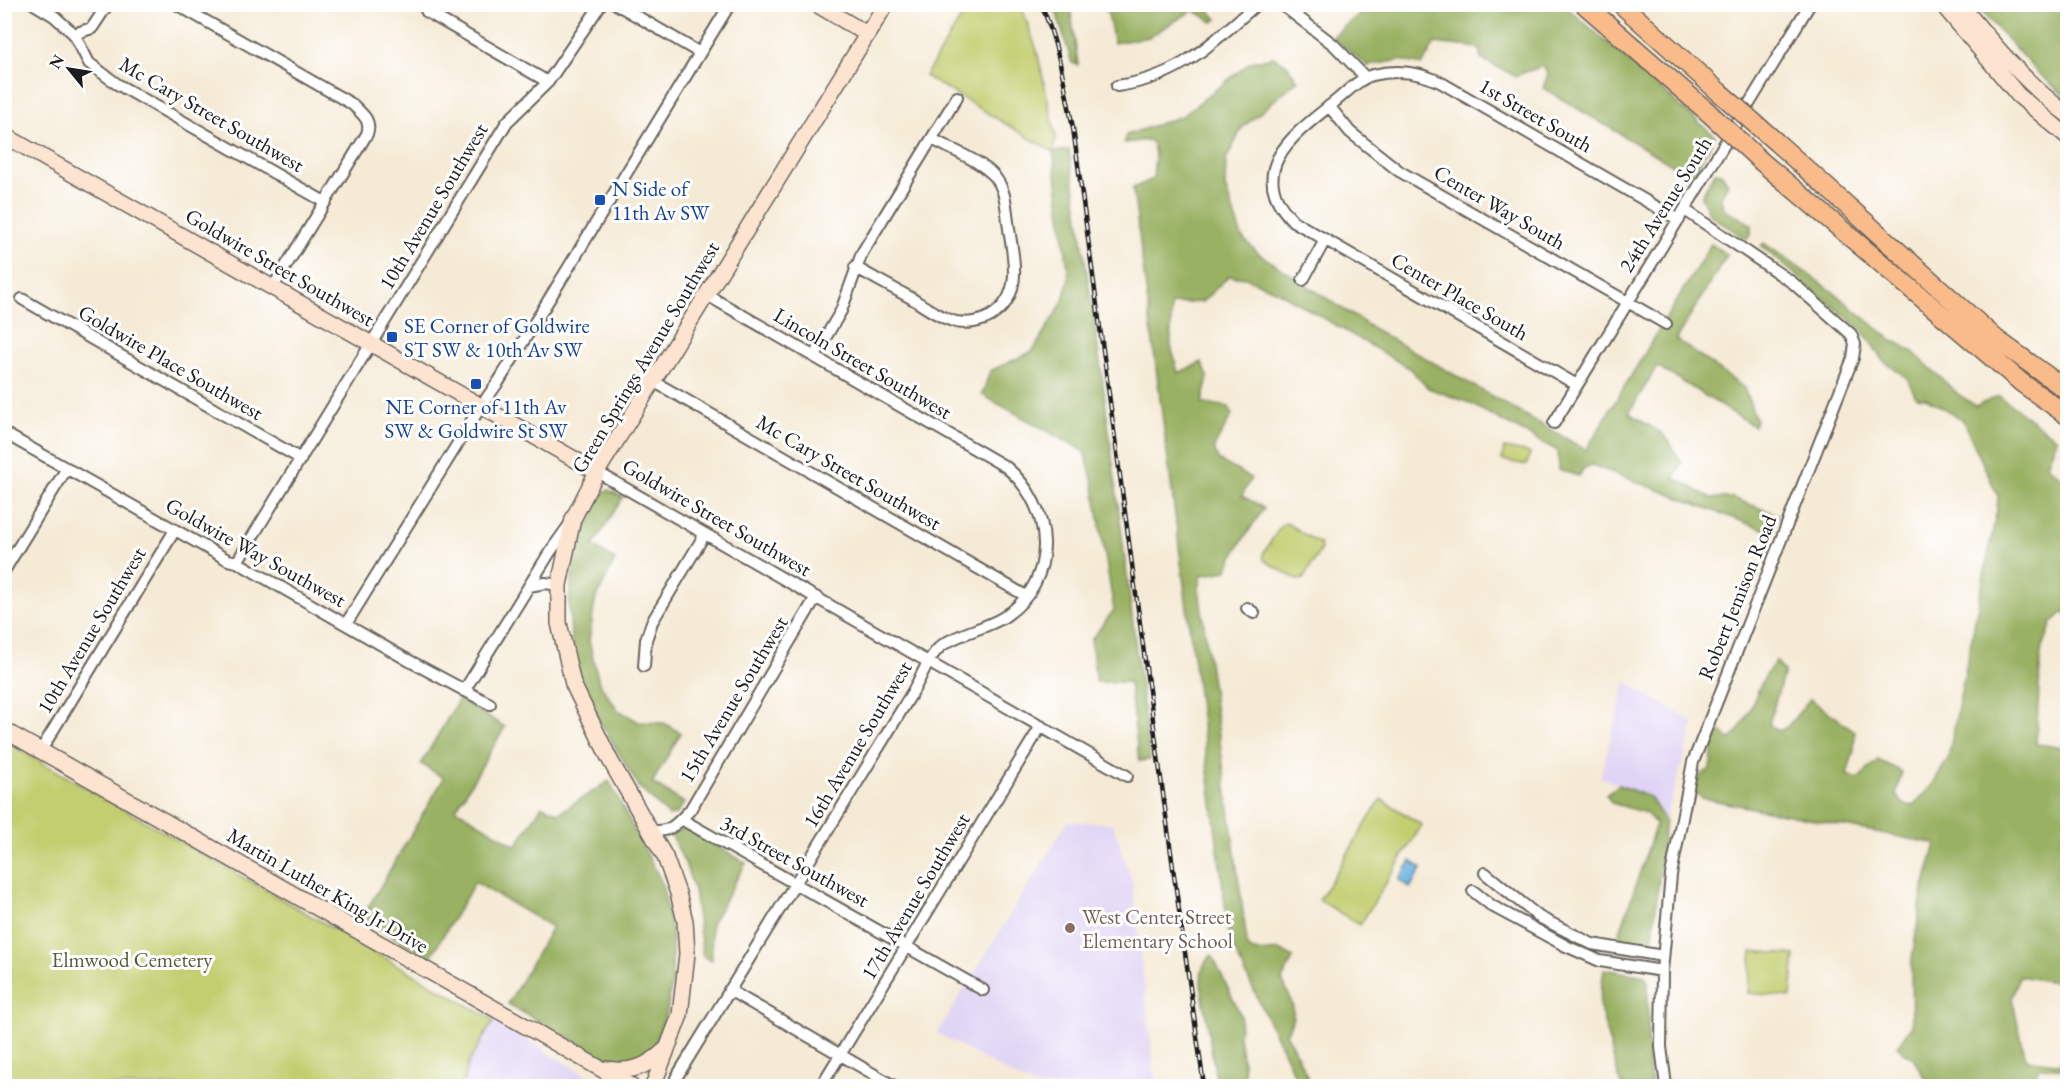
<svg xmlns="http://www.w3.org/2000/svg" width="2072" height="1091" font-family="'EB Garamond',serif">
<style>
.built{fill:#e0d4f4}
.green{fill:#c2ce70;stroke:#6f7546;stroke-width:1.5}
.forest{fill:#99b162;stroke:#5a663f;stroke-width:1.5}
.water{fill:#6cb2e3;stroke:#446780;stroke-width:1.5}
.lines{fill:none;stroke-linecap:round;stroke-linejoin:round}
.street-casing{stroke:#68645d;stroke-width:14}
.secondary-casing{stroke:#68645d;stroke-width:18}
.highway-casing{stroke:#68645d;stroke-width:21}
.street{stroke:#fff;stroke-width:10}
.secondary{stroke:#fde4d1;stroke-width:15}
.highway{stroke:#fabb8b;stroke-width:18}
.rail-casing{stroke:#1c1c1c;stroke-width:4.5}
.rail{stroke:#fff;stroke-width:2;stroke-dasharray:7;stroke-linecap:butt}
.highway-bridge-casing{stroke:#68645d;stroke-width:21;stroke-linecap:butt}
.highway-bridge{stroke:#fabb8b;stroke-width:18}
.transit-dot{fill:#1a4fb4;stroke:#fff;stroke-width:2}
.education-dot{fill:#8d6e63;stroke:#fff;stroke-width:2}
.labels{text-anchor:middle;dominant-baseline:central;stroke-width:6;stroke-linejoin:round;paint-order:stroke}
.street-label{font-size:21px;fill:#1c1c1c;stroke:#fff}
.transit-label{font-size:21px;fill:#164399;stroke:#fff;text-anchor:start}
.education-label{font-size:21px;fill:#785e54;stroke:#fff;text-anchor:start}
.park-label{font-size:21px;fill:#565a39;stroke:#fff}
</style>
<rect width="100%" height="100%" fill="#fff"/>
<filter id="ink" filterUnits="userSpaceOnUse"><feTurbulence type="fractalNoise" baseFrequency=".0167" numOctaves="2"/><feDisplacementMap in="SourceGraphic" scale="12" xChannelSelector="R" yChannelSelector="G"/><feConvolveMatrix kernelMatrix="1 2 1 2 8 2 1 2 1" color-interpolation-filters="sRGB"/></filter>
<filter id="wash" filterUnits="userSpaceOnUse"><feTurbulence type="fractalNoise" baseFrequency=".008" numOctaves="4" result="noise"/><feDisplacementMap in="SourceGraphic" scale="24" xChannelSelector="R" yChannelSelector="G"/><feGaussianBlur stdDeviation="1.35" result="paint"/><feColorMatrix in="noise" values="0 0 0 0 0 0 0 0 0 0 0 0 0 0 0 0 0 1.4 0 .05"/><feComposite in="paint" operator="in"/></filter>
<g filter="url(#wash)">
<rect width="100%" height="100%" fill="#f5ead5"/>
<!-- built -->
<path class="built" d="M 1626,682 L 1694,723 L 1665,821 L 1650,797 L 1600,777 Z
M 1068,821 L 1113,824 L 1132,882 L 1156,1086 L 1032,1086 L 937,1033 Z
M 494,1020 L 603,1086 L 462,1086 L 469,1062 Z"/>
<!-- green -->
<path class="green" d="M 969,5 L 1021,5 L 1037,51 L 1056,137 L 1053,152 L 925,76 Z
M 1504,448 L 1530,453 L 1527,465 L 1502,460 Z
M 1286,523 L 1320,544 L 1321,549 L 1303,579 L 1297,580 L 1264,560 L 1263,554 L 1281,525 Z
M 4,741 L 494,1020 L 469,1062 L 462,1086 L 5,1086 Z
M 1381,799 L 1422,825 L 1360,925 L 1319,900 Z
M 1752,951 L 1795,955 L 1791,997 L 1748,993 Z"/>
<!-- forest -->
<path class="forest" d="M 1054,5 L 1070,5 L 1078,65 L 1072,63 Z
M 1106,5 L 1204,5 L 1217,19 L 1213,22 L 1193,10 L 1149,37 L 1114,43 Z
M 1370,5 L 1564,5 L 1715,136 L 1692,177 L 1543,88 L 1548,74 L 1543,66 L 1515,76 L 1481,59 L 1479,48 L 1435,43 L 1422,65 L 1400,60 L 1368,66 L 1332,37 Z
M 1976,5 L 2067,5 L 2067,98 L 2035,70 Z
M 1273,57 L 1286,64 L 1298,80 L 1242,128 L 1226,160 L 1225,187 L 1242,237 L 1259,254 L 1369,326 L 1586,450 L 1711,244 L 1727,255 L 1676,339 L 1744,388 L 1756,420 L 1754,426 L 1657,366 L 1629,413 L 1663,434 L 1682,462 L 1674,478 L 1711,498 L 1733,498 L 1778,515 L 1770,532 L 1592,465 L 1584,468 L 1579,476 L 1559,470 L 1558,451 L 1467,402 L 1428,388 L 1409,368 L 1277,291 L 1246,278 L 1229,276 L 1202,302 L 1171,304 L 1171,346 L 1178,373 L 1202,362 L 1208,377 L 1202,403 L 1229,407 L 1232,415 L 1214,447 L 1218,460 L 1251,478 L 1242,496 L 1264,508 L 1238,547 L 1226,571 L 1202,575 L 1199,588 L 1248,949 L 1258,952 L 1280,950 L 1293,958 L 1282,980 C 1291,1001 1300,1011 1286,1033 L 1312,1086 L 1300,1086 L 1233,947 L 1229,935 L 1133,188 L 1153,179 L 1155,155 L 1153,143 L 1148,140 L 1124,143 L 1126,135 L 1182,116 L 1251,62 Z
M 1069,150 L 1102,376 L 1150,760 L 1139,761 L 1129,682 L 1096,682 L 1091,640 L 1114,610 L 1093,482 L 1084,451 L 982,395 L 990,371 L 1033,351 L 1062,303 L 1069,278 L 1053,152 Z
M 1715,172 L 1721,173 L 1728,183 L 1721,197 L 1723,208 L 1752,225 L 1751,234 L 1746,239 L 1710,215 L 1701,196 Z
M 1764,243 L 1832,291 L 1889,338 L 1912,351 L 1958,394 L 1976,406 L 1999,396 L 2057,439 L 2047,465 L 2067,482 L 2067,614 L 2062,613 L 2052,623 L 2041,652 L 2036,744 L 2067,748 L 2068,984 L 2019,976 L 2012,998 L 2026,1059 L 2064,1064 L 2062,1068 L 2040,1068 L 2034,1078 L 2033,1086 L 1928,1086 L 1928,1083 L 1914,1060 L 1897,1046 L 1912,1026 L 1911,966 L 1922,894 L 1936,844 L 1702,798 L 1693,790 L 1701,775 L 1710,769 L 1714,734 L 1719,729 L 1730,740 C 1753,717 1755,685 1776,661 L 1784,672 L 1769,724 L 1779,731 L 1787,727 L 1810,699 L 1855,731 L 1854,750 L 1847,775 L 1858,779 L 1878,760 L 1902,772 L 1896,794 L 1903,804 L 1913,806 L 1932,785 L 1948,759 L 1997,509 L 1998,496 L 1962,419 L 1926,398 L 1916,397 L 1907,378 L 1883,361 L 1863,331 L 1761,246 Z
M 608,490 L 623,497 L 593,546 L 615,560 L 595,601 L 589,641 L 599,683 L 618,710 L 639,722 L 664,723 L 681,733 L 652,783 L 684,803 L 676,814 L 669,816 L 639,787 L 586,698 L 577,673 L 571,638 L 569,602 L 574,560 L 582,535 L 602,493 Z
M 459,699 L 505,727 L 456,809 L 516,846 L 542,806 L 559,813 L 609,781 L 662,883 L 672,935 L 672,980 L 667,1012 L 653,1048 L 641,1058 L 627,1064 L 613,1063 L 508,1004 L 552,927 L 475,882 L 430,958 L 362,918 L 444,778 L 421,764 Z
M 1619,785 L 1650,797 L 1665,821 L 1653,936 L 1648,946 L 1616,944 L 1656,824 L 1646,813 L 1612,803 L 1606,795 Z
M 680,830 L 690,830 L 746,863 L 711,924 L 712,960 L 703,957 L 694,890 L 685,863 L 671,834 Z
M 1212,955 L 1241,1016 L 1239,1036 L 1246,1086 L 1217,1086 L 1201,984 C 1201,972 1202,963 1212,955 Z
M 1604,969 L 1645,976 L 1648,982 L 1648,1058 L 1652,1086 L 1621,1086 L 1599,1004 Z"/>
<!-- water -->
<path class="water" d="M 1411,861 L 1422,868 L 1410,888 L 1399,880 Z"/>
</g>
<g filter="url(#ink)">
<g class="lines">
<!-- street casing -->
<g class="street-casing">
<path id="street" d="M 34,4 L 54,16 L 74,34 L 89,63 L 117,84 L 325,202
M 176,4 L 352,104 C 362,114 372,120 367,134 L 273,287
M 423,4 L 427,12 L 548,82
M 616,4 L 700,53
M 1281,4 L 1334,45 L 1365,77
M 74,34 L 92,28 L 108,4
M 1117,86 C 1181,77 1210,44 1257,4
M 1329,106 L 1350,132 L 1399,171 L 1666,324
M 855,267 C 874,278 893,288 911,298 C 924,306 940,318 956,322 C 967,324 981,322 991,316 C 1023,296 1014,261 1009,229 C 1006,210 1007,192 995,177 C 982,161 950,149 932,139
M 1303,280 L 1325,240
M 22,299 L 301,459
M 814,357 L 841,311 L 862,253 L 957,97
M 653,381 L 1026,596
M 1577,385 L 1293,221 C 1244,171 1293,135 1332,104 C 1345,94 1358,79 1373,75 C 1397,69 1419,72 1440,82 L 1679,220
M 1554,423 L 1810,4
M 4,433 L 228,560 L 237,562 L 406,659 L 490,704
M 597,472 L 1127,776
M 237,562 L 507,122 L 548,82 L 601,4
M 4,571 L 67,468
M 529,586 L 545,583 L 559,585
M 1247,608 L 1254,613
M 346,624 L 481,406 L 499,381 L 730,4
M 644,666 L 646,640 L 652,622 L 705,534
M 464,691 L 550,552 L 570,524
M 41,750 L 175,530
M 681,819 L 983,990
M 651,831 C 672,832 676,824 690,810 L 816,597
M 1485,873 L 1539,917 L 1592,944 L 1663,956
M 1473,891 L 1492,906 L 1566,946 L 1600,961 L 1662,971
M 729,990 L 894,1086
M 676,1078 L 912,693 C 921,678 928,657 941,646 C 958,633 985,629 1004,617 C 1060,580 1054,507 1006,467 L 707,295
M 821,1086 L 1041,726
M 1666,1086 L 1661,1047 L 1662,971 L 1671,875 L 1693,762 L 1853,358 L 1855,344 L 1851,334 L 1793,283 L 1685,210"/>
</g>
<!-- secondary casing -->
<g class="secondary-casing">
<path id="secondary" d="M 816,4 L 867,34
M 1942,4 L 2018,95 L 2068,137
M 1960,4 C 1993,44 2026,84 2068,115
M 4,135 L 597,472
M 4,730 L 631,1086
M 606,1069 C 631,1073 647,1067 665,1050
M 653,1086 L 680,1015 L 687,954 L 685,921 L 678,893 L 665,857 L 610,760 L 573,684 L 559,623 L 559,585 L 573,519 L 597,472 L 886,4"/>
</g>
<!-- highway casing -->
<g class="highway-casing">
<path id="highway" d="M 1584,4 L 1709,113
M 1621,4 L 1719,92
M 1776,142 L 1996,339 L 2068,391
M 1762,162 L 2022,383 L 2068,416"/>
</g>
<!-- street -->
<use href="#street" class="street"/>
<!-- secondary -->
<use href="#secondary" class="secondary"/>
<!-- highway -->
<use href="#highway" class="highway"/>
<!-- rail casing -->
<g class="rail-casing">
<path id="rail" d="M 1041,4 C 1058,43 1065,87 1073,128 L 1174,875 L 1204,1086"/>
</g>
<!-- rail -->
<use href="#rail" class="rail"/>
<!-- highway-bridge casing -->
<g class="highway-bridge-casing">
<path id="highway-bridge" d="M 1719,92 L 1776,142
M 1709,113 L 1762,162"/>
</g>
<!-- highway-bridge -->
<use href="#highway-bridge" class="highway-bridge"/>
</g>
</g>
<!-- markers -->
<g class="transit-dot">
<rect x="594" y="194" width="12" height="12" rx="3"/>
<rect x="386" y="331" width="12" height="12" rx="3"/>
<rect x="470" y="378" width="12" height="12" rx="3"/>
</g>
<circle class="education-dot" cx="1070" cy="928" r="6"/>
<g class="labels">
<!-- street labels -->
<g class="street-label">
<text transform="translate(212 114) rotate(30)">Mc Cary Street Southwest</text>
<text transform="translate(1536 115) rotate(30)">1st Street South</text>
<text transform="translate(1665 204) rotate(-58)">24th Avenue South</text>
<text transform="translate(433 206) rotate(-59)">10th Avenue Southwest</text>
<text transform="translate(1500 207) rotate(30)">Center Way South</text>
<text transform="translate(280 267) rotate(30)">Goldwire Street Southwest</text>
<text transform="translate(1460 296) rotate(30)">Center Place South</text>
<text transform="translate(645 357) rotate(-59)">Green Springs Avenue Southwest</text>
<text transform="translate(171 362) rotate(30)">Goldwire Place Southwest</text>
<text transform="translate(863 363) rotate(30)">Lincoln Street Southwest</text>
<text transform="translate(849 472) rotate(30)">Mc Cary Street Southwest</text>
<text transform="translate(717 517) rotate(30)">Goldwire Street Southwest</text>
<text transform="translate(256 552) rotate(29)">Goldwire Way Southwest</text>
<text transform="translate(1737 597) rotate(-68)">Robert Jemison Road</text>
<text transform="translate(91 630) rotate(-59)">10th Avenue Southwest</text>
<text transform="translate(733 699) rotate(-59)">15th Avenue Southwest</text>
<text transform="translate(857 744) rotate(-59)">16th Avenue Southwest</text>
<text transform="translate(795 861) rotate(29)">3rd Street Southwest</text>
<text transform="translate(328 890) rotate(30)">Martin Luther King Jr Drive</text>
<text transform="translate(915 896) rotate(-59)">17th Avenue Southwest</text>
</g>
<!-- transit labels -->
<g class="transit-label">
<text x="612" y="188">N Side of<tspan x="612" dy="24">11th Av SW</tspan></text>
<text x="404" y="325">SE Corner of Goldwire<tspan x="404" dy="24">ST SW &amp; 10th Av SW</tspan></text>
<text x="476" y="406" text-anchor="middle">NE Corner of 11th Av<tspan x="476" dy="24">SW &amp; Goldwire St SW</tspan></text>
</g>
<!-- education labels -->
<g class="education-label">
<text x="1082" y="916">West Center Street<tspan x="1082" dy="24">Elementary School</tspan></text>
</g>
<!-- park labels -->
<g class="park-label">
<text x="132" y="959">Elmwood Cemetery</text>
</g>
</g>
<!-- margin -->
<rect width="2072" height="1091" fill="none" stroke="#fff" stroke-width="24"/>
<!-- north arrow -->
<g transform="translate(69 69) rotate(300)" stroke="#ffffff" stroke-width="4.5" paint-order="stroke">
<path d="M0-4.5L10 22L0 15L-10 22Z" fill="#1c1c1c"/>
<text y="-9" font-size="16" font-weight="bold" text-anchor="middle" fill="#1c1c1c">N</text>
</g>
</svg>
